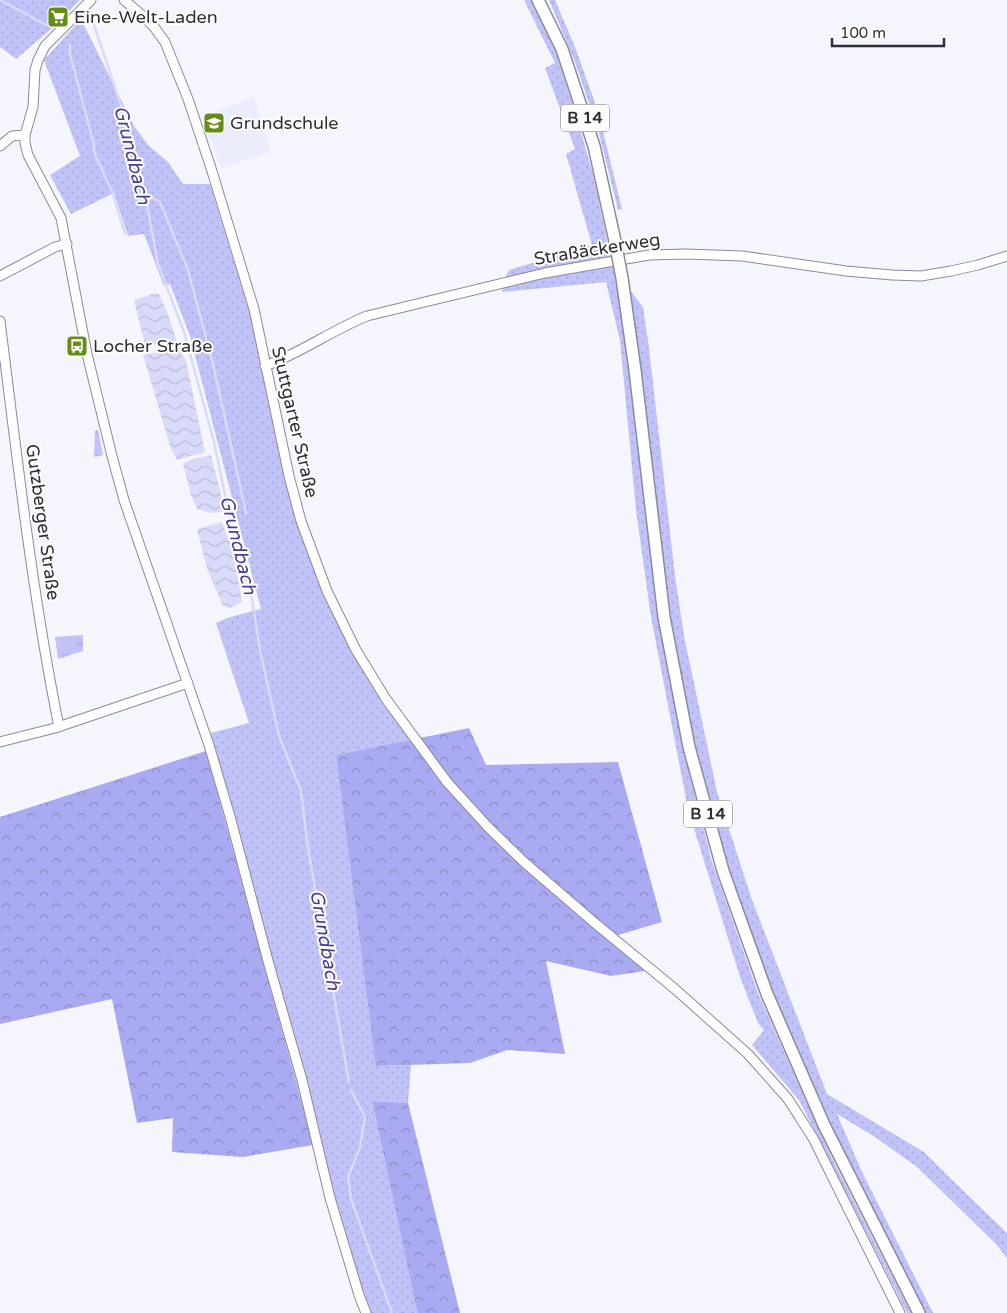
<svg xmlns="http://www.w3.org/2000/svg" width="1007" height="1313" font-family="'Varela Round',sans-serif">
<style>
.built{fill:#ebecfc}
.grass{fill:url(#grass-dots)}
.forest{fill:url(#forest-crowns)}
.park{fill:url(#park-tufts)}
.water{fill:url(#water-waves)}
.lines{fill:none;stroke-linecap:round;stroke-linejoin:round}
.stream{stroke:#d9daf9;stroke-width:2.5}
.minor-casing{stroke:#898a9b;stroke-width:11}
.major-casing{stroke:#898a9b;stroke-width:14}
.minor{stroke:#fff;stroke-width:9}
.major{stroke:#fff;stroke-width:11}
.major-bridge-casing{stroke:#898a9b;stroke-width:14;stroke-linecap:butt}
.major-bridge{stroke:#fff;stroke-width:11}
.labels{text-anchor:middle;dominant-baseline:central;stroke-width:4;stroke-linejoin:round;paint-order:stroke}
.shield{fill:#fff;stroke:#6d6d72;stroke-width:1}
.shield-label{font-size:16px;font-weight:bold;fill:#2f2f36}
.poi-label{font-size:18px;fill:#2f2f36;stroke:#fff;text-anchor:start}
.street-label{font-size:18px;fill:#2f2f36;stroke:#fff}
.water-label{font-size:19px;font-style:italic;fill:#483f94;stroke:#fff}
</style>
<defs>
<pattern id="grass-dots" width="8" height="8" patternUnits="userSpaceOnUse" patternTransform="scale(1.25)"><rect width="8" height="8" fill="#c1c3f8"/><path d="M2 2h.1M6 6h.1" fill="none" stroke="#a6a8d5" stroke-width="1.8" stroke-linecap="round"/></pattern>
<pattern id="forest-crowns" width="20" height="18" patternUnits="userSpaceOnUse" patternTransform="scale(1.25)"><rect width="20" height="18" fill="#aaaaf3"/><path d="M2 6a3 3 0 1 1 6 0M12 15a3 3 0 1 1 6 0" fill="none" stroke="#8b8bc6"/></pattern>
<pattern id="park-tufts" width="24" height="20" patternUnits="userSpaceOnUse" patternTransform="scale(1.25)"><rect width="24" height="20" fill="#c1c3f8"/><path d="M3 7l-1-3M5 7V3M7 7l1-3M15 17l-1-3M17 17v-4M19 17l1-3" fill="none" stroke="#a6a8d5"/></pattern>
<pattern id="water-waves" width="16" height="10" patternUnits="userSpaceOnUse" patternTransform="scale(1.25)"><rect width="16" height="10" fill="#d9daf9"/><path d="M0 5q4-4 8 0t8 0" fill="none" stroke="#bbbbd6"/></pattern>
</defs>
<rect width="100%" height="100%" fill="#f5f5fd"/>
<!-- built -->
<path class="built" d="M 254,97 L 271,152 L 221,168 L 202,116 Z"/>
<!-- grass -->
<path class="grass" d="M 0,0 L 80,0 L 51,29 L 16,59 L 0,47 Z
M 524,0 L 533,0 L 546,23 L 575,111 L 594,178 L 611,259 L 505,278 L 509,270 L 592,245 L 566,154 L 575,149 L 545,68 L 555,63 Z
M 549,0 L 555,0 L 575,47 L 598,111 L 622,209 L 618,210 L 599,133 L 575,62 Z
M 81,19 L 134,126 L 149,146 L 168,162 L 183,184 L 210,184 L 250,314 L 321,575 L 411,740 L 336,755 L 377,1066 L 411,1065 L 408,1103 L 372,1101 L 418,1313 L 369,1313 L 313,1145 L 206,751 L 211,733 L 249,723 L 216,623 L 227,618 L 261,609 L 190,336 L 170,284 L 164,286 L 144,234 L 128,236 L 114,193 L 71,214 L 50,175 L 80,156 L 44,60 Z
M 613,265 L 632,378 L 652,560 L 667,669 L 687,765 L 712,862 L 758,993 L 799,1085 L 833,1160 L 911,1313 L 907,1313 L 799,1100 L 752,1045 L 764,1030 L 758,1023 L 740,977 L 688,809 L 651,617 L 636,510 L 620,340 L 606,282 L 502,292 L 503,286 Z
M 630,290 L 643,307 L 649,348 L 675,576 L 684,636 L 717,792 L 752,900 L 827,1094 L 924,1152 L 948,1176 L 1007,1233 L 1007,1258 L 996,1244 L 917,1167 L 875,1137 L 837,1114 L 862,1172 L 933,1313 L 925,1313 L 860,1187 L 785,1024 L 745,925 L 719,837 L 700,764 L 681,682 L 662,567 L 641,377 Z"/>
<!-- forest -->
<path class="forest" d="M 469,728 L 486,765 L 618,762 L 662,922 L 608,938 L 645,971 L 611,976 L 546,961 L 565,1054 L 507,1050 L 470,1063 L 376,1066 L 336,755 Z
M 206,751 L 313,1145 L 243,1157 L 172,1152 L 173,1118 L 137,1123 L 112,999 L 0,1024 L 0,817 Z
M 372,1101 L 408,1103 L 460,1313 L 418,1313 L 417,1310 Z"/>
<!-- park -->
<path class="park" d="M 98,430 L 103,455 L 94,457 L 95,431 Z
M 83,635 L 83,651 L 58,659 L 55,637 Z"/>
<!-- water -->
<path class="water" d="M 155,293 L 159,294 L 168,314 L 177,342 L 152,345 L 145,345 L 134,300 Z
M 178,348 L 186,361 L 205,452 L 177,460 L 171,449 L 143,355 Z
M 211,455 L 225,511 L 210,513 L 197,509 L 191,495 L 183,464 L 190,460 Z
M 222,522 L 234,554 L 242,602 L 230,608 L 223,606 L 207,569 L 197,529 Z"/>
<g class="lines">
<!-- stream -->
<path class="stream" d="M 0,0 L 52,28
M 91,16 L 131,135 L 145,194 L 158,264 L 184,332 L 214,442 L 236,547 L 252,599 L 260,650 L 279,736 L 301,791 L 308,848 L 349,1082
M 70,45 L 70,54 L 94,145 L 94,152 L 113,194 L 125,234
M 145,194 L 160,202 L 188,270 L 213,364 L 246,513
M 351,1090 L 365,1117 L 360,1147 L 348,1177 L 351,1199 L 392,1313"/>
<!-- minor casing -->
<g class="minor-casing">
<path id="minor" d="M 91,0 L 45,46 L 38,60 L 35,70 L 33,107 L 25,135 L 25,143 L 28,155 L 61,218 L 87,354 L 112,456 L 124,500 L 209,745 L 231,820 L 268,961 L 302,1080 L 330,1198 L 359,1295 L 366,1313
M 124,0 L 144,17 L 154,27 L 165,42 L 188,99 L 211,168 L 254,309 L 289,476 L 301,521 L 327,591 L 356,650 L 386,699 L 447,782 L 488,827 L 524,862 L 596,924 L 675,989 L 748,1054 L 788,1099 L 813,1138 L 900,1313
M 0,146 L 12,136 L 25,135
M 0,276 L 55,247 L 67,244
M 0,321 C 17,456 32,593 59,727
M 265,366 C 301,353 332,330 367,316 L 545,273 L 649,255 L 686,254 L 742,256 L 846,271 L 892,275 L 921,276 L 951,271 L 978,265 L 1007,256
M 0,742 L 55,728 L 188,683"/>
</g>
<!-- major casing -->
<g class="major-casing">
<path id="major" d="M 538,0 L 562,49 L 594,146 L 615,241
M 622,278 L 635,370 L 664,617 L 689,747 L 723,871 L 767,994 L 824,1125 L 919,1313"/>
</g>
<!-- minor -->
<use href="#minor" class="minor"/>
<!-- major -->
<use href="#major" class="major"/>
<!-- major-bridge casing -->
<g class="major-bridge-casing">
<path id="major-bridge" d="M 615,241 L 622,278"/>
</g>
<!-- major-bridge -->
<use href="#major-bridge" class="major-bridge"/>
</g>
<!-- icons -->
<defs>
<g id="supermarket-square" transform="scale(1.125)"><rect x="-9" y="-9" width="18" height="18" rx="4" fill="#678c16" stroke="#fff"/><path d="M-6-5.5h2.5l.6 2H6L4.5 2H-2.5L-4.4-4H-6ZM-1.5 3.2a1.3 1.3 0 1 0 .1 0ZM3 3.2a1.3 1.3 0 1 0 .1 0Z" fill="#fff"/></g>
<g id="school-square" transform="scale(1.125)"><rect x="-9" y="-9" width="18" height="18" rx="4" fill="#678c16" stroke="#fff"/><path d="M0-5L7-2L0 1L-7-2ZM-4 1L0 2.5L4 1V4Q0 6-4 4Z" fill="#fff"/></g>
<g id="bus-square" transform="scale(1.125)"><rect x="-9" y="-9" width="18" height="18" rx="4" fill="#678c16" stroke="#fff"/><path d="M-5-6H5V4H4V6H2V4H-2V6H-4V4H-5ZM-3.5-4V0h7V-4ZM-3.5 1.2v1.5H-2V1.2ZM2 1.2v1.5H3.5V1.2Z" fill="#fff"/></g>
</defs>
<g fill-rule="evenodd">
<use href="#supermarket-square" x="58" y="17"/>
<use href="#school-square" x="214" y="123"/>
<use href="#bus-square" x="77" y="346"/>
</g>
<g class="labels">
<!-- shield labels -->
<g class="shield">
<rect x="561" y="104.5" width="48" height="27" rx="4"/>
<rect x="684" y="800.5" width="48" height="27" rx="4"/>
</g>
<g class="shield-label">
<text x="585" y="118">B 14</text>
<text x="708" y="814">B 14</text>
</g>
<!-- poi labels -->
<g class="poi-label">
<text x="74" y="17">Eine-Welt-Laden</text>
<text x="230" y="123">Grundschule</text>
<text x="93" y="346">Locher Straße</text>
</g>
<!-- street labels -->
<g class="street-label">
<text transform="translate(597 249) rotate(-9)">Straßäckerweg</text>
<text transform="translate(295 422) rotate(77)">Stuttgarter Straße</text>
<text transform="translate(43 522) rotate(82)">Gutzberger Straße</text>
</g>
<!-- water labels -->
<g class="water-label">
<text transform="translate(132 155) rotate(76)">Grundbach</text>
<text transform="translate(238 545) rotate(76)">Grundbach</text>
<text transform="translate(325 940) rotate(80)">Grundbach</text>
</g>
</g>
<!-- scale -->
<path d="M832 38v8h112v-8" fill="none" stroke="#2f2f36" stroke-width="2.5"/>
<text x="840" y="38" font-size="15" fill="#2f2f36" stroke="#ffffff" stroke-width="4" paint-order="stroke">100 m</text>
</svg>
